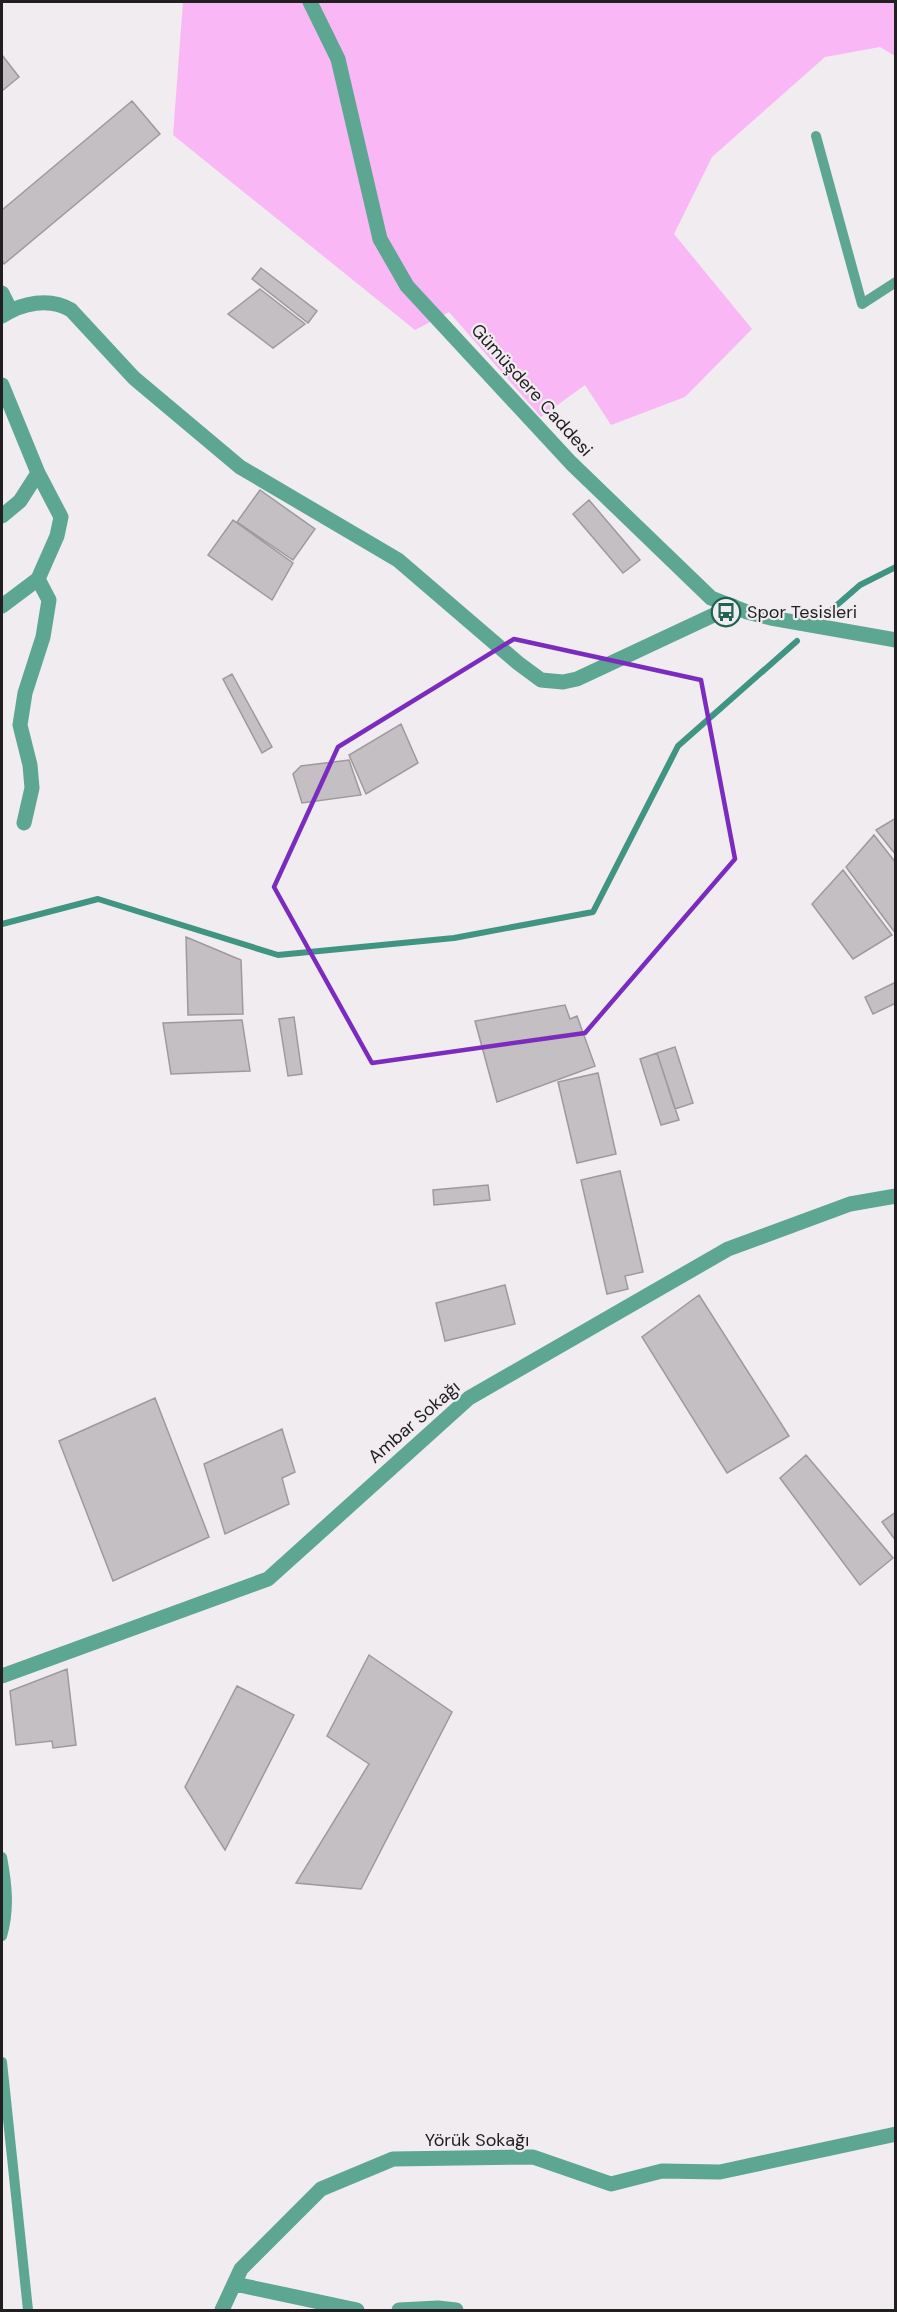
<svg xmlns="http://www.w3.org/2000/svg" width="897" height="2312" font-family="'DM Sans',sans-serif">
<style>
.green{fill:#f9b7f5}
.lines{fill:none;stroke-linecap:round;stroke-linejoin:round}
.stream{stroke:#3f9581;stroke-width:6}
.building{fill:#c3bfc2;stroke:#9d9a9d;stroke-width:1.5}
.service{stroke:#5da692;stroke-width:10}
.minor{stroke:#5da692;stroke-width:15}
.tertiary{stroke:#5da692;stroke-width:15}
.marked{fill:none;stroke:#7b2cbf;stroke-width:4.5;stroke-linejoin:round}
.labels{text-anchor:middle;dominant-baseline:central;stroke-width:4.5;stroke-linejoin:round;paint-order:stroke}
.street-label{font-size:18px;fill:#211f20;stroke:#f0ecf0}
.poi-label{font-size:18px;fill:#211f20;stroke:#f0ecf0;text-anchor:start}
</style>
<rect width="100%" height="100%" fill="#f0ecf0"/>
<!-- green -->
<path class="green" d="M 183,2 L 895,2 L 895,56 L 880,47 L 825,57 L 712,157 L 674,234 L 752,329 L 685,397 L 611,425 L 585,385 L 541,417 L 449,312 L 415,330 L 173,135 Z"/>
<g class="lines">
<!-- stream -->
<path class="stream" d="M 829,612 L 860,585 L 896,567
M 2,924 L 98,899 L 278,955 L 454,938 L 593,912 L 678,746 L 797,641"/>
</g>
<!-- building -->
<path class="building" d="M 2,55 L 19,77 L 2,91 Z
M 132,101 L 160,134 L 4,264 L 2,261 L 2,210 Z
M 261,268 L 317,311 L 308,323 L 252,279 Z
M 260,289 L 305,324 L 273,348 L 228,314 Z
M 260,490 L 315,529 L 293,560 L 237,522 Z
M 589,500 L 640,560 L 623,573 L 573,514 Z
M 233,520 L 293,563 L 272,600 L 208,555 Z
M 232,674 L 272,747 L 262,753 L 223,679 Z
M 401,724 L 418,763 L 366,794 L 349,755 Z
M 349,760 L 361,795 L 302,803 L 293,774 L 301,766 Z
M 896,818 L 896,855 L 876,830 Z
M 874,835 L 896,863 L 896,934 L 846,867 Z
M 843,870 L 892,935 L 853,959 L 812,904 Z
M 186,937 L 241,960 L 243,1014 L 188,1015 Z
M 896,982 L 896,1003 L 873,1014 L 865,997 Z
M 565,1005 L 570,1019 L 577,1016 L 595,1066 L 497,1102 L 475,1021 Z
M 294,1017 L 302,1074 L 288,1076 L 279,1019 Z
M 242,1020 L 250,1071 L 171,1074 L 163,1023 Z
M 675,1047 L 693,1103 L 675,1109 L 657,1053 Z
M 657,1053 L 679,1120 L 661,1125 L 640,1059 Z
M 598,1073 L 616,1154 L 577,1163 L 558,1082 Z
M 620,1171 L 643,1272 L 625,1276 L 628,1289 L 607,1294 L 581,1180 Z
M 488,1185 L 490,1200 L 434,1205 L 433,1190 Z
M 505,1285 L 515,1324 L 445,1341 L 436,1303 Z
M 699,1295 L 789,1436 L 727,1473 L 642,1337 Z
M 155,1398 L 209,1537 L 113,1581 L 59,1441 Z
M 282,1429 L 295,1472 L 282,1478 L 289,1504 L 225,1534 L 204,1464 Z
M 806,1455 L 893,1558 L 860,1585 L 780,1478 Z
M 896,1512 L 896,1541 L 882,1522 Z
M 369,1655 L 452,1712 L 361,1889 L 296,1883 L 369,1764 L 327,1736 Z
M 67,1669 L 76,1745 L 53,1748 L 52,1741 L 16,1745 L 10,1691 Z
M 237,1686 L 294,1715 L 225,1850 L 185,1787 Z"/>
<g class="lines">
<!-- service -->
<path class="service" d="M 816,136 L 862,304 L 896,282
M 2,1857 C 7,1884 10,1909 2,1936
M 2,2062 L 28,2310"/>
<!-- minor -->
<path class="minor" d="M 2,293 L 11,311
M 2,316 C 22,303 49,297 71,310 L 134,378 L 240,467 L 398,560 L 518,663 L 541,680 L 563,682 L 577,679 L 733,606
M 2,385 L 38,473 L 20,501 L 2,516
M 2,606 L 38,579 L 57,536 L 61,517 L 38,473
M 24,823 L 32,788 L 30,765 L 20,725 L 25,693 L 43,637 L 49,600 L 38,579
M 2,1676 L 268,1579 L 469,1398 L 728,1249 L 850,1204 L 896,1196
M 235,2284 L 357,2310
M 222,2310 L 241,2269 L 321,2189 L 393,2159 L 533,2157 L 611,2184 L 662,2171 L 720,2172 L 896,2134
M 399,2310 L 438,2308 L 456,2310"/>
<!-- tertiary -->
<path class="tertiary" d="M 310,2 L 338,59 L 380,239 L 407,286 L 571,463 L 711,598 L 747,612 L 771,618 L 896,640"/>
</g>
<!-- marked area -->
<path class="marked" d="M 514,639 L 701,680 L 735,859 L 585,1033 L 372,1063 L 274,887 L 338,747 Z"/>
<!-- icons -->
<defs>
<g id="bus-ring" transform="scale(1.5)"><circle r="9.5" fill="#f0ecf0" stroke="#206353" stroke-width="1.5"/><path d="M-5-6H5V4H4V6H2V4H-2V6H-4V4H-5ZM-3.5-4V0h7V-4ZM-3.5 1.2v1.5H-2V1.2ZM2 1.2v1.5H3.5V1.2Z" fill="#206353"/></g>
</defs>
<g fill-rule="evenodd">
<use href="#bus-ring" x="726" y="612"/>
</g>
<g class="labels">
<!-- street labels -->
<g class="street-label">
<text transform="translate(532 390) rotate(48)">Gümüşdere Caddesi</text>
<text transform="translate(414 1422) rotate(-41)">Ambar Sokağı</text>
<text x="477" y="2140">Yörük Sokağı</text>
</g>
<!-- poi labels -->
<g class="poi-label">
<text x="747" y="612">Spor Tesisleri</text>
</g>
</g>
<!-- border -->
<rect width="897" height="2312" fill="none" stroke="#211f20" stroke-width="6"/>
</svg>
